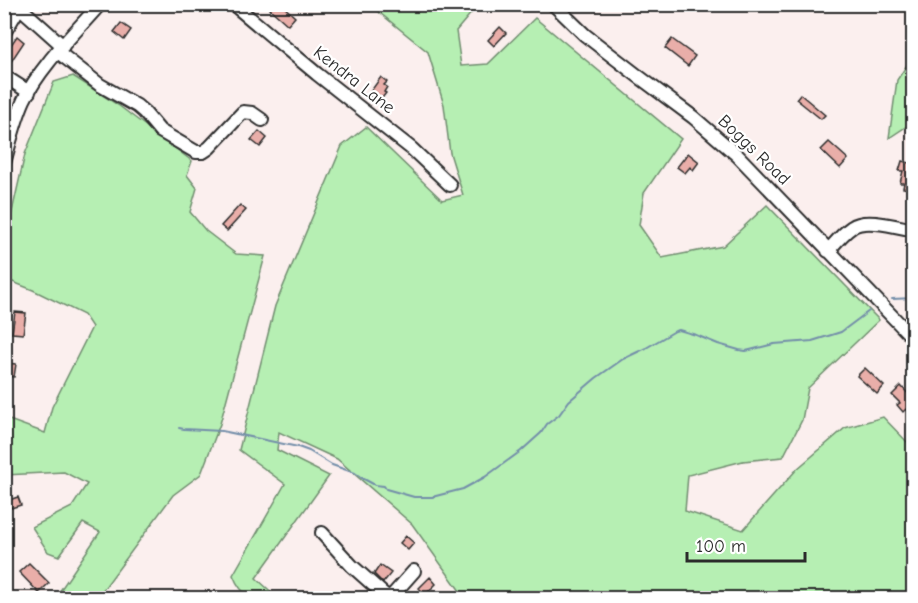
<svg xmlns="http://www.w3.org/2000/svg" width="918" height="603" font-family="'Comic Neue',sans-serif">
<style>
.green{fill:#b6efb3;stroke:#708d6f;stroke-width:1.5}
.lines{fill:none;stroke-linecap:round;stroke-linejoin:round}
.stream{stroke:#738ea9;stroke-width:2}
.building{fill:#e9aea9;stroke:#2b2b2b;stroke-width:1.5}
.minor-casing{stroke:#2b2b2b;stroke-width:16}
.minor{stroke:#fff;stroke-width:12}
.labels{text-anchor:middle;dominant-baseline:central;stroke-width:4.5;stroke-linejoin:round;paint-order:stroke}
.street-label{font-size:18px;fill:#2b2b2b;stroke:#fff}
</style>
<rect width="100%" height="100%" fill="#fbefee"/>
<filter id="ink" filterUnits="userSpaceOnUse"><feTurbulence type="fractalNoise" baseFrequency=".0167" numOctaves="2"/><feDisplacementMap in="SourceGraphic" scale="12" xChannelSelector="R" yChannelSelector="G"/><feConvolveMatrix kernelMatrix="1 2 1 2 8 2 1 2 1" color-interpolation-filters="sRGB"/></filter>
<g filter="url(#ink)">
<!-- green -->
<path class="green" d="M 370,5 L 478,5 L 456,31 L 461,66 L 488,64 L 535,18 L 681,139 L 644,193 L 639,225 L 662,258 L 723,246 L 767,205 L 879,320 L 808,388 L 802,420 L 783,457 L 743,461 L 688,475 L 685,511 L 743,530 L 797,469 L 845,428 L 883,417 L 913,448 L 913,598 L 465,598 L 412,524 L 337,459 L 279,432 L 277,450 L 329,476 L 256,578 L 278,598 C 254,599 243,600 233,575 L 285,484 L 239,450 L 275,306 L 342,146 L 366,127 L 442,200 L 463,195 L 450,153 L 444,105 L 428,52 Z
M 913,56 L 913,122 L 889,138 L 897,80 Z
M 73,76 L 118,105 L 192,161 L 187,175 L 197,188 L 190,212 L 206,231 L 236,254 L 265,256 L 220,424 L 201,474 L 173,495 L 97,598 L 55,598 L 100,532 L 83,523 L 59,556 L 48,552 L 32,527 L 72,507 L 87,484 L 64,472 L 5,475 L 4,418 L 45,433 L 52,407 L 92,327 L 84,315 L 33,290 L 5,279 L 5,243 L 25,154 L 54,82 Z"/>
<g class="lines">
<!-- stream -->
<path class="stream" d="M 892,299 L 914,298
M 179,428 L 184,429 L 222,431 L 298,447 L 309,451 L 332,465 L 355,473 L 362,478 L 375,485 L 384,486 L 386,489 L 414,497 L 432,497 L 463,489 L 485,477 L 521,451 L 541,433 L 547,424 L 559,415 L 569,401 L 596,378 L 623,359 L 646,348 L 675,331 L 679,330 L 696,335 L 718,344 L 739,350 L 746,351 L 774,344 L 812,341 L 841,332 L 869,311"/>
</g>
<!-- building -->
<path class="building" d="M 274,4 L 281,4 L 295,17 L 288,25 L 270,9 Z
M 121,23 L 131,30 L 124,40 L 114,32 Z
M 500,27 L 506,33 L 494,46 L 488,40 Z
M 17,36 L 24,42 L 10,63 L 4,60 L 4,55 Z
M 672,39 L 695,56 L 688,66 L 665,48 Z
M 381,77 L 387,82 L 384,85 L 387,87 L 384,92 L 386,93 L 379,102 L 368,95 Z
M 800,94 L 825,115 L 821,119 L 796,99 Z
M 259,131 L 267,138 L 260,147 L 251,140 Z
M 829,142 L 848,159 L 840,168 L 821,150 Z
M 688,153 L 699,162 L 693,170 L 690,167 L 685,173 L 677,167 Z
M 902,161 L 914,164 L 914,190 L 903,188 L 904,183 L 900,183 L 903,171 L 899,171 Z
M 240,205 L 246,210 L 227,231 L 221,226 Z
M 15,312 L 26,313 L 23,334 L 12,333 Z
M 4,363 L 16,364 L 14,377 L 4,376 Z
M 865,368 L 884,386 L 877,394 L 857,376 Z
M 901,386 L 914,400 L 914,408 L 909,412 L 906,409 L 903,412 L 897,405 L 900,403 L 892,395 Z
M 18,497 L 21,505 L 11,508 L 9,500 Z
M 406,536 L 414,543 L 408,550 L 400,543 Z
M 29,563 L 49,583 L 39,593 L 19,572 Z
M 380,565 L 391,573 L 383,583 L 374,574 Z
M 430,577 L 436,584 L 425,595 L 419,588 Z"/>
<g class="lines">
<!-- minor casing -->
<g class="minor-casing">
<path id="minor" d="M 16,4 L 63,46
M 233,4 L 317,74 L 412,149 L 450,185
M 553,4 L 585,35 L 638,76 L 693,117 L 738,156 L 914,339
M 4,33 L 19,8
M 58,52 L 100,85 L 137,106 L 144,112 L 160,131 L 196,152 L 203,152 L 209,148 L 243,112 L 252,113 L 262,120
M 4,76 L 29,92
M 4,163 C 10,142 15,120 24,100 C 40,66 75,33 100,4
M 828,251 C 835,243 843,233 852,227 C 865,217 898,227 914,230
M 322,533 L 352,566 L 388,598
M 390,598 L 414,571"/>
</g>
<!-- minor -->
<use href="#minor" class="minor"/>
</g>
</g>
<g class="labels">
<!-- street labels -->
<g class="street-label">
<text transform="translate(354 80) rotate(38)">Kendra Lane</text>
<text transform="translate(754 150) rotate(44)">Boggs Road</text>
</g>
</g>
<!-- margin -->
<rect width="918" height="603" fill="none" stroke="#fff" stroke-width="24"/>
<rect x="12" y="12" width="894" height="579" fill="none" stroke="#2b2b2b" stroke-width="2" filter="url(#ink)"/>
<!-- scale -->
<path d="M687 552v9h118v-9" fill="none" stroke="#2b2b2b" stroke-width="3"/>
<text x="696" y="552" font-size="18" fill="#2b2b2b" stroke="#ffffff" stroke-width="4.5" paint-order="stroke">100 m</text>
</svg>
